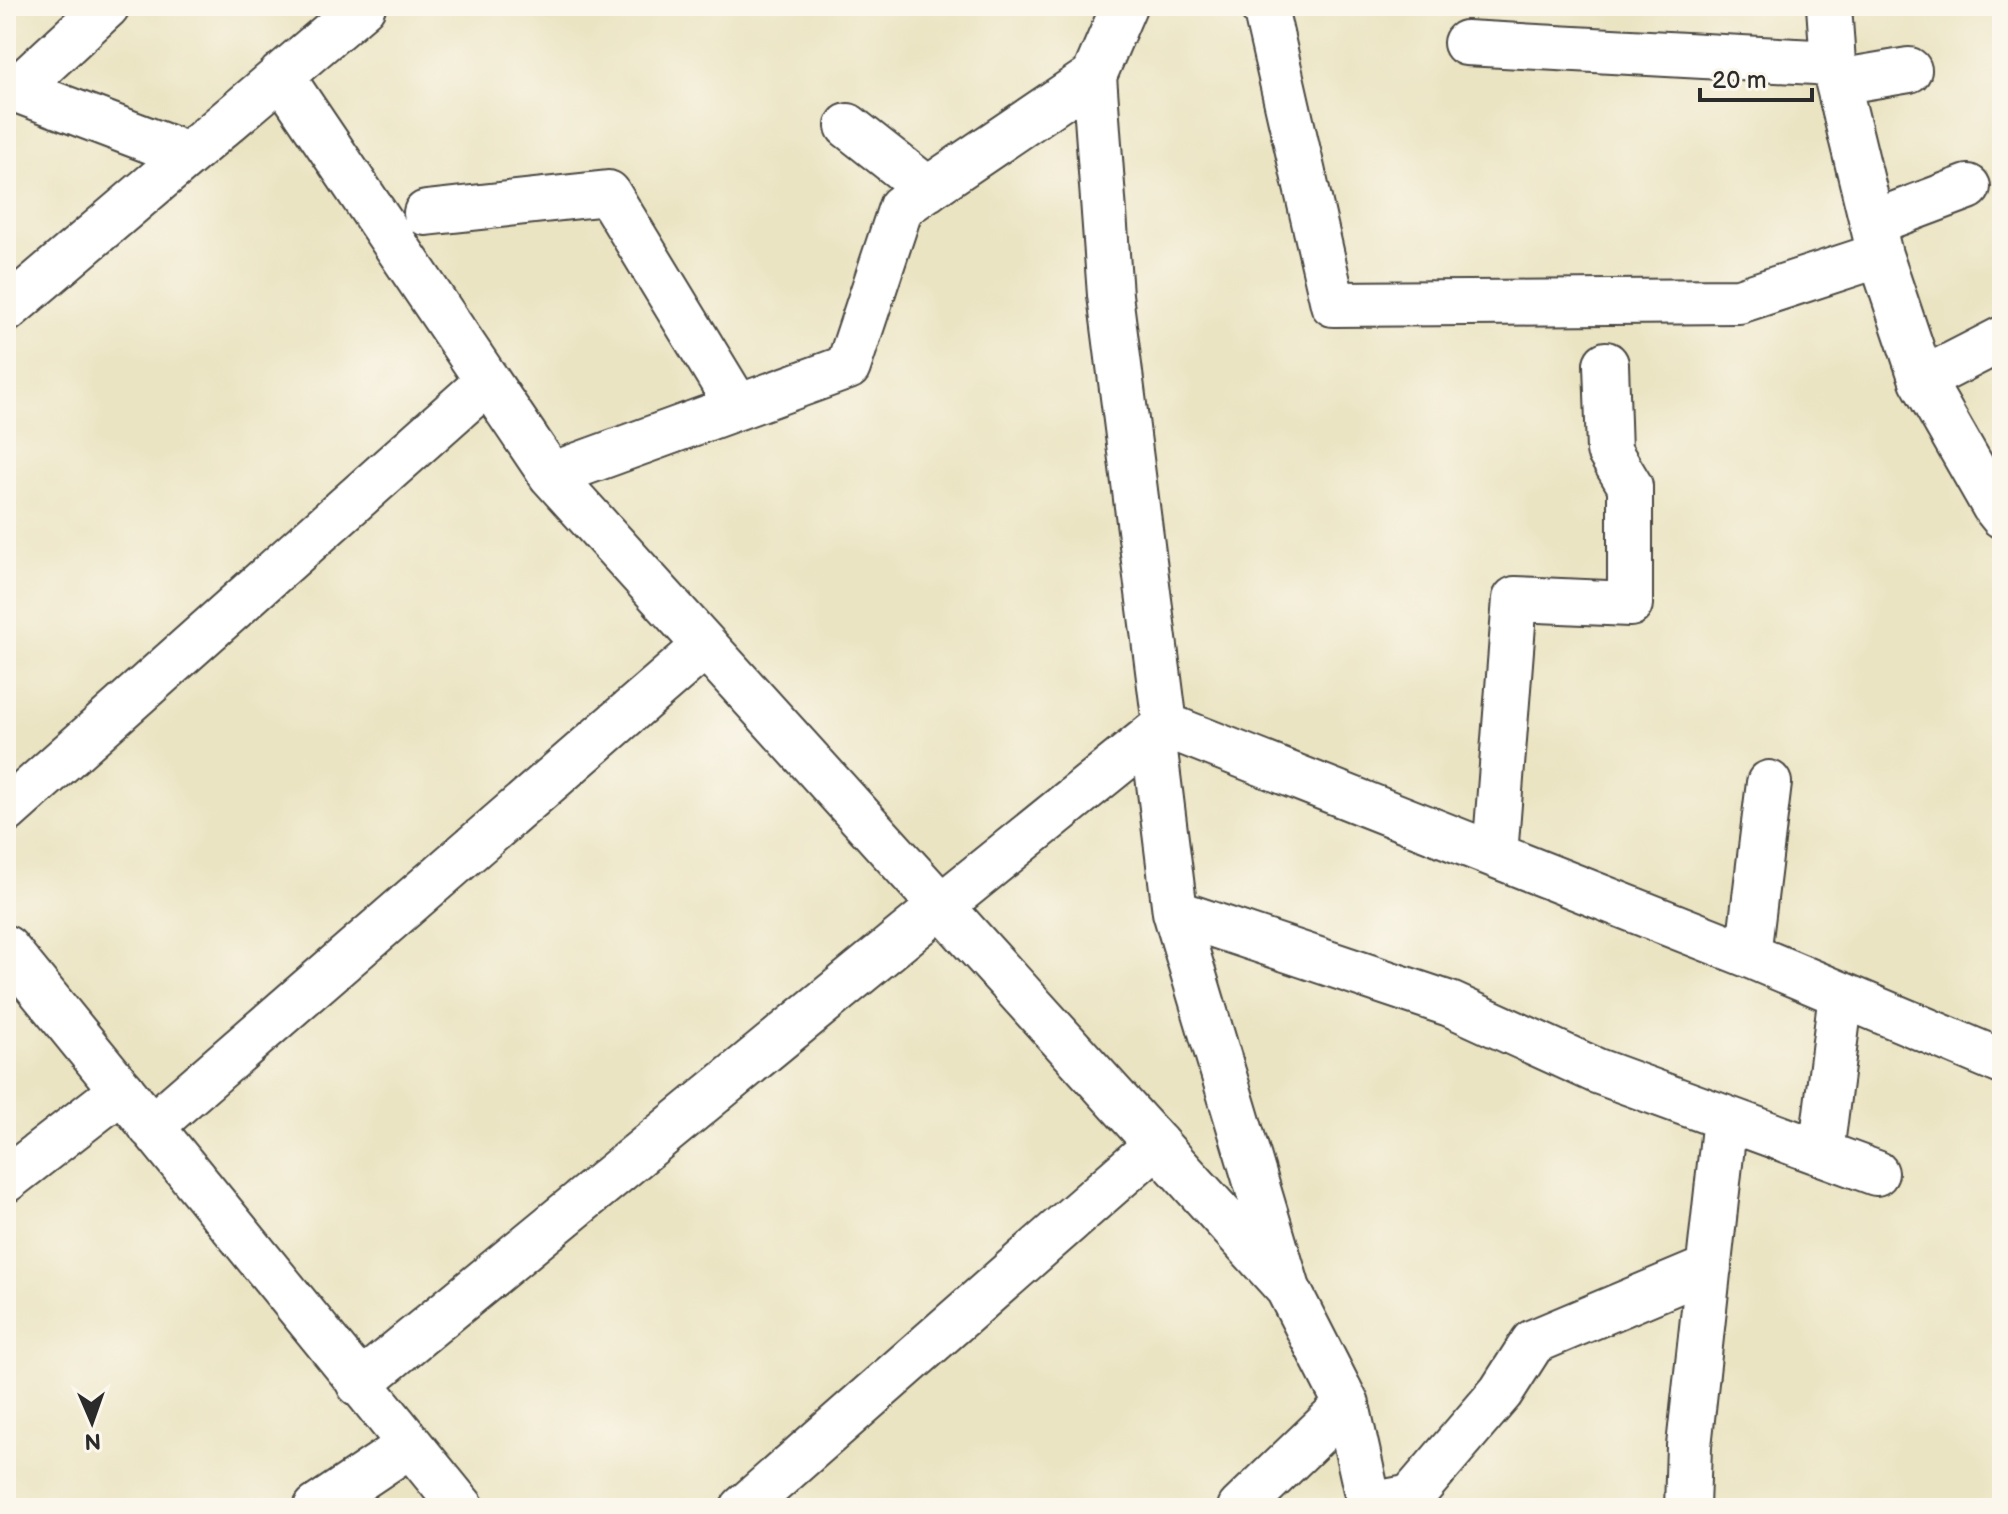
<svg xmlns="http://www.w3.org/2000/svg" width="2008" height="1514" font-family="'Balsamiq Sans',sans-serif">
<style>
.lines{fill:none;stroke-linecap:round;stroke-linejoin:round}
.minor-casing{stroke:#484742;stroke-width:48}
.secondary-casing{stroke:#484742;stroke-width:48}
.minor{stroke:#fff;stroke-width:44}
.secondary{stroke:#fff;stroke-width:44}
</style>
<rect width="100%" height="100%" fill="#fbf7ec"/>
<filter id="ink" filterUnits="userSpaceOnUse"><feTurbulence type="fractalNoise" baseFrequency=".0125" numOctaves="2"/><feDisplacementMap in="SourceGraphic" scale="16" xChannelSelector="R" yChannelSelector="G"/><feConvolveMatrix kernelMatrix="1 2 1 2 8 2 1 2 1" color-interpolation-filters="sRGB"/></filter>
<filter id="wash" filterUnits="userSpaceOnUse"><feTurbulence type="fractalNoise" baseFrequency=".006" numOctaves="4" result="noise"/><feDisplacementMap in="SourceGraphic" scale="32" xChannelSelector="R" yChannelSelector="G"/><feGaussianBlur stdDeviation="1.8" result="paint"/><feColorMatrix in="noise" values="0 0 0 0 0 0 0 0 0 0 0 0 0 0 0 0 0 1.4 0 .05"/><feComposite in="paint" operator="in"/></filter>
<g filter="url(#wash)">
<rect width="100%" height="100%" fill="#ebe4c3"/>
</g>
<g filter="url(#ink)">
<g class="lines">
<!-- minor casing -->
<g class="minor-casing">
<path id="minor" d="M 1124,6 L 1094,76 L 1110,295 L 1165,725
M 1261,6 L 1266,12 L 1333,304 L 1739,301 L 1880,255
M 1829,6 L 1833,63 L 1880,255 L 1922,380 L 1994,506 L 2002,516
M 1466,43 L 1833,63
M 281,75 L 551,475 L 1288,1289
M 1838,82 L 1909,70
M 6,86 L 188,155
M 16,90 L 107,6
M 848,126 L 928,189
M 426,213 L 608,193 L 738,407
M 1872,223 L 1968,187
M 6,310 L 363,6
M 1922,380 L 2002,339
M 551,475 L 848,367 L 901,207 L 1094,76
M 1165,725 L 1748,955 L 2002,1062
M 1153,735 L 1175,912 L 1288,1289 L 1347,1405 L 1370,1508
M 6,811 L 487,382
M 1495,855 L 1515,599 L 1630,604 L 1630,486 L 1609,451 L 1606,364
M 1175,912 L 1450,1004 L 1597,1071 L 1876,1173
M 1748,955 L 1769,783
M 151,1127 L 705,646
M 1821,1153 L 1841,994
M 6,1180 L 122,1090
M 359,1384 L 941,906 L 1165,725
M 1369,1505 L 1411,1497 L 1501,1392 L 1533,1342 L 1709,1268
M 316,1508 L 410,1445
M 743,1508 L 1157,1144
M 1240,1508 L 1347,1405
M 1687,1508 L 1689,1446 L 1725,1118"/>
</g>
<!-- secondary casing -->
<g class="secondary-casing">
<path id="secondary" d="M 6,948 L 462,1508"/>
</g>
<!-- minor -->
<use href="#minor" class="minor"/>
<!-- secondary -->
<use href="#secondary" class="secondary"/>
</g>
</g>
<!-- margin -->
<rect width="2008" height="1514" fill="none" stroke="#fbf7ec" stroke-width="32"/>
<!-- north arrow -->
<g transform="translate(92 1422) rotate(178)" stroke="#fbf7ec" stroke-width="6" paint-order="stroke">
<path d="M0-6L14 30L0 20L-14 30Z" fill="#2b2b2b"/>
<text y="-12" font-size="22" font-weight="bold" text-anchor="middle" fill="#2b2b2b">N</text>
</g>
<!-- scale -->
<path d="M1700 88v12h112v-12" fill="none" stroke="#2b2b2b" stroke-width="4"/>
<text x="1712" y="88" font-size="24" fill="#2b2b2b" stroke="#fbf7ec" stroke-width="6" paint-order="stroke">20 m</text>
</svg>
